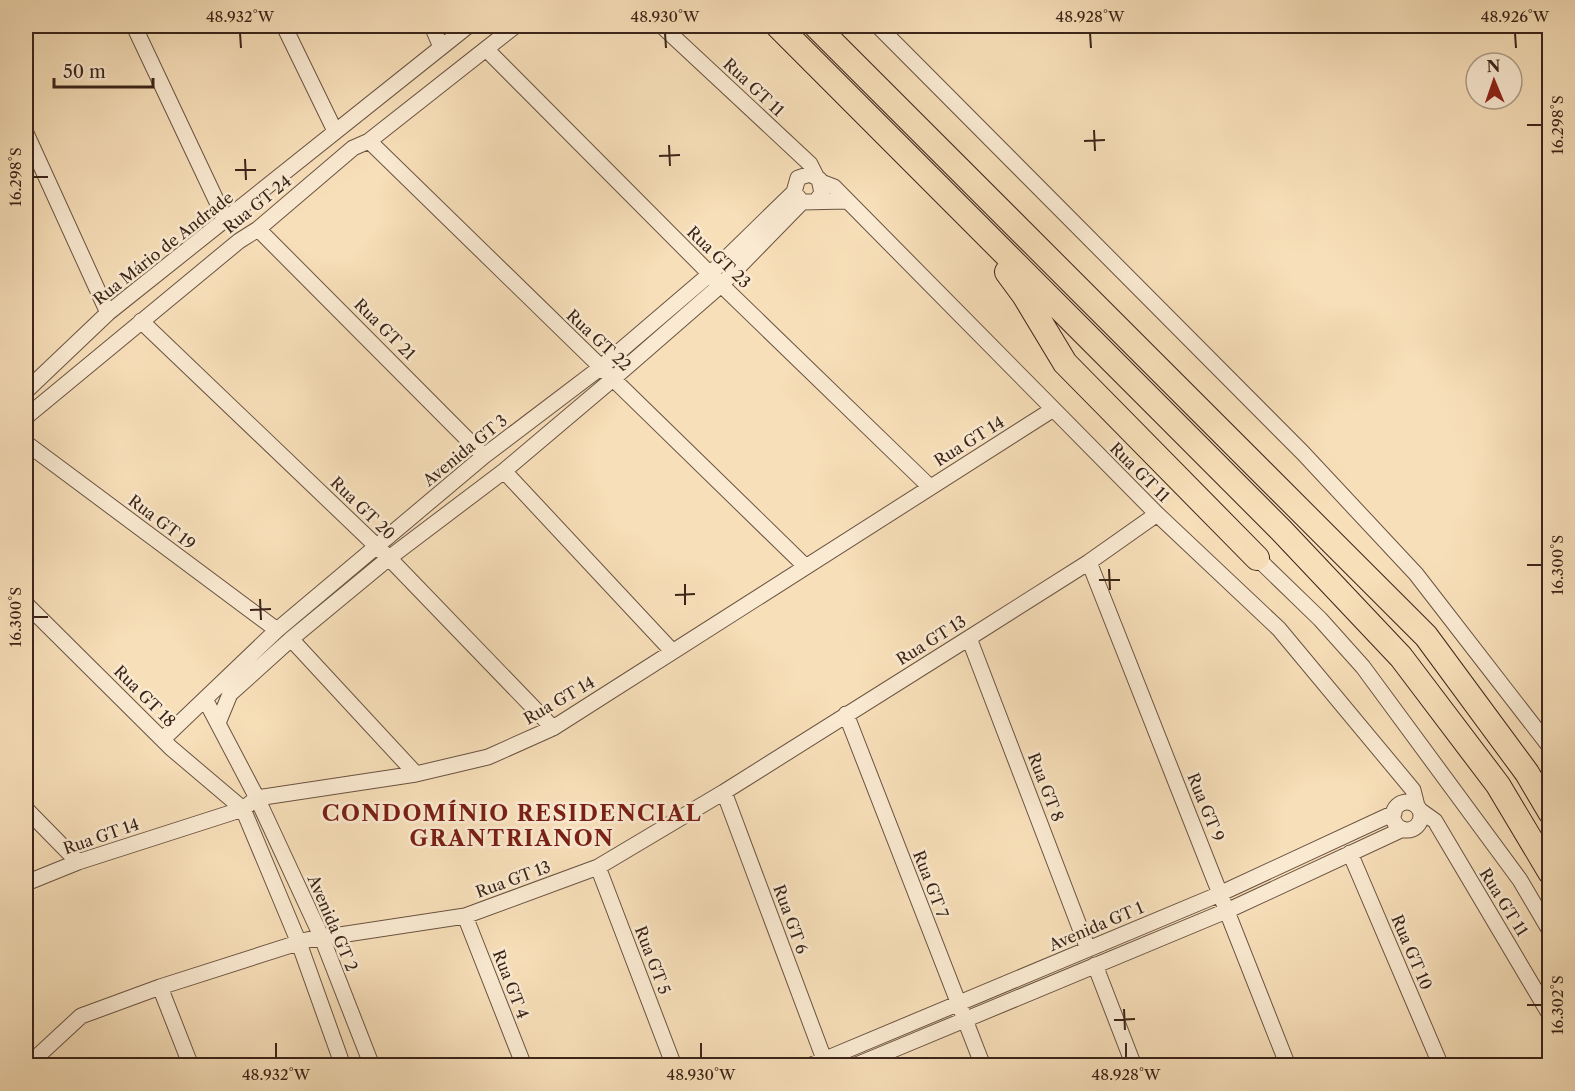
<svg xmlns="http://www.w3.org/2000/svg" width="1575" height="1091" font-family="'Libre Caslon Text',serif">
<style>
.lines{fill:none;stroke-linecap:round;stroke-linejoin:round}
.minor-casing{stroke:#6a5341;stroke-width:17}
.trunk-casing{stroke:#3b2419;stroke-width:26}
.minor{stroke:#faead2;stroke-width:15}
.trunk{stroke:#f7dfb9;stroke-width:24}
.ticks{fill:none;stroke:#3b2419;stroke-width:2}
.labels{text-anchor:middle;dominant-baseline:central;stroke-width:5;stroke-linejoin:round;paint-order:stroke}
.street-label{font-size:16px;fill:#3b2419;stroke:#faead2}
.district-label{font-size:22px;font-weight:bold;letter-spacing:1.5px;fill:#7a1f14;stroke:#faead2}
.neatline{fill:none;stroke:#3b2419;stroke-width:2}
.ticks-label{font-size:15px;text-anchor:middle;fill:#3b2419}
</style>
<rect width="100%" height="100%" fill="#f7dfb9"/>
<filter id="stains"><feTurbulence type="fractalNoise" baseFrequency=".00333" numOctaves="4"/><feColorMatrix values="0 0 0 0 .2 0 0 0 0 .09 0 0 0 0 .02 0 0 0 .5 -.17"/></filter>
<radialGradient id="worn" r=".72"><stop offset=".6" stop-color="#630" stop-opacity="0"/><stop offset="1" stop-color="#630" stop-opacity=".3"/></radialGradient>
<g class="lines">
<!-- minor casing -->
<g class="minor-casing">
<path id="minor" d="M 134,26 L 226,221
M 284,26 L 335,131
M 432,26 L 441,47
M 662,26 L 810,164 L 816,176
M 878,26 L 1303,453 L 1416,574 L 1550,747
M 486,49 L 710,274 L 930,487
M 26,133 L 108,313
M 369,141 L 805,566
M 821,182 L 834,187 L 1157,514 L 1279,629 L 1413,790 L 1417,806
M 816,201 L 822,193 L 819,179 L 810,174 L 798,178 L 794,192 L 802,202 L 847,201
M 258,229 L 484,456
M 141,321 L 389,558 L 553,728
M 26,391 L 108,313 L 468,26
M 26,417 L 239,241 L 258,229 L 353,148 L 369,141 L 515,26
M 26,443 L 277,630
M 504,471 L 672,651
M 1257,558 L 1320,619 L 1363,667 L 1520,880 L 1550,931
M 1089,562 L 1288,1066
M 26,604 L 171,748 L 243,809 L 299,943 L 343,1066
M 969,638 L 1088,949
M 291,639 L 416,774
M 205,699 L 257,798 L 322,938 L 372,1066
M 846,714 L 983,1066
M 218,723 L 230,694 L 291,639 L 389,558 L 504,471 L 614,378 L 722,284 L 802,202
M 163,739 L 277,630 L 484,456 L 600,368 L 710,274 L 794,192
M 724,792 L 824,1059
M1393 816a14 14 0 1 1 28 0a14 14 0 1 1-28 0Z
M 26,809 L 78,862
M 1421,811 L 1435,821 L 1550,1015
M 1350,853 L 1441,1066
M 598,867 L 674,1066
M 26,883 L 78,862 L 243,809 L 257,798 L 416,774 L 488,757 L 553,728 L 1052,410
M 465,916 L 524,1066
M 1095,965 L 1134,1066
M 160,987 L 191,1066
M 27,1066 L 81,1016 L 160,987 L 307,940 L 465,916 L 598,867 L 724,792 L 969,638 L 1089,562 L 1157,514
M 809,1066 L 1215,896 L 1394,813
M 854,1066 L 1231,909 L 1403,829"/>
</g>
<!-- trunk casing -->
<g class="trunk-casing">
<path id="trunk" d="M 778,26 L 1281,530 L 1401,657 L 1498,785 L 1550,872
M 816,26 L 1426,636 L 1527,773 L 1550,812
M 1007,272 L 1024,295 L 1065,363 L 1257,558"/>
</g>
<!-- minor -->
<use href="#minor" class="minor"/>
<!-- trunk -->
<use href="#trunk" class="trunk"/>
</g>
<!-- ticks -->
<path class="ticks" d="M 240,33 L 241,48M 665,33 L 666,48M 1090,33 L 1091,48M 1515,33 L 1516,48M 1527,125 L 1542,125M 1094,130 L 1095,151M 1084,141 L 1105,140M 669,145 L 670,166M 659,156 L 680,155M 245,159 L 246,180M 235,170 L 256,170M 33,177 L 48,177M 1527,565 L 1542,565M 1109,569 L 1110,590M 1099,580 L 1120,580M 685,584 L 685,605M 675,595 L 695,594M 260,599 L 261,620M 250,610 L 271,609M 33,617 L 48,617M 1527,1005 L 1542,1005M 1124,1009 L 1125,1030M 1114,1020 L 1135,1019M 276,1043 L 276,1058M 701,1043 L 701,1058M 1126,1043 L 1126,1058"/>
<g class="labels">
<!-- street labels -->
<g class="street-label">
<text transform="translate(754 87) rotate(43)">Rua GT 11</text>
<text transform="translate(257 204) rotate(-39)">Rua GT 24</text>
<text transform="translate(163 248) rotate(-38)">Rua Mário de Andrade</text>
<text transform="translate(719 257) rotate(44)">Rua GT 23</text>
<text transform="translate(385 329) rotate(45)">Rua GT 21</text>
<text transform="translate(599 340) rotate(43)">Rua GT 22</text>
<text transform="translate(969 441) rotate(-32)">Rua GT 14</text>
<text transform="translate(465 450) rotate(-39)">Avenida GT 3</text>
<text transform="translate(1140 472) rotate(45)">Rua GT 11</text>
<text transform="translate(363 508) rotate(44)">Rua GT 20</text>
<text transform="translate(162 522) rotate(37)">Rua GT 19</text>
<text transform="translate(931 640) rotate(-32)">Rua GT 13</text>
<text transform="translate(145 696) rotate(45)">Rua GT 18</text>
<text transform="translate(559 700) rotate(-30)">Rua GT 14</text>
<text transform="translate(1046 787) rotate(69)">Rua GT 8</text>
<text transform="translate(1206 807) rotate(68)">Rua GT 9</text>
<text transform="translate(101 836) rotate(-19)">Rua GT 14</text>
<text transform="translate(513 879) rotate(-20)">Rua GT 13</text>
<text transform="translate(931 884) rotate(69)">Rua GT 7</text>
<text transform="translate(1504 902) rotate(58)">Rua GT 11</text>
<text transform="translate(791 919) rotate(70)">Rua GT 6</text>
<text transform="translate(333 923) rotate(67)">Avenida GT 2</text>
<text transform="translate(1096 926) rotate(-23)">Avenida GT 1</text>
<text transform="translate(1412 952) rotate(67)">Rua GT 10</text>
<text transform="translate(653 960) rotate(69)">Rua GT 5</text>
<text transform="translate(511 984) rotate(69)">Rua GT 4</text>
</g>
<!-- district labels -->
<g class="district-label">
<text x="512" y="813">CONDOMÍNIO RESIDENCIAL<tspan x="512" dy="25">GRANTRIANON</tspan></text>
</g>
</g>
<!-- margin -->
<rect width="1575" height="1091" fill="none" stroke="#f7dfb9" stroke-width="66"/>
<!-- north arrow -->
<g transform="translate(1494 81) rotate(358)"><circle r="28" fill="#faead2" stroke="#ae9b88" stroke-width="1.5"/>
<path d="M0-4.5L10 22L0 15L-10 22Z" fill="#8f2418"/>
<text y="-9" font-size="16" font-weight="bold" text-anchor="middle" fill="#3b2419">N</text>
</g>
<!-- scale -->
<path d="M54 78v9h99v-9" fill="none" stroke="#3b2419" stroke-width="3"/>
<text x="63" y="78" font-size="18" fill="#3b2419" stroke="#faead2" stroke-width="4.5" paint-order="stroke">50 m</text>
<rect x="33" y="33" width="1509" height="1025" class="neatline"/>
<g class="ticks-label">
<text x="240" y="22">48.932°W</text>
<text x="665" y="22">48.930°W</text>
<text x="1090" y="22">48.928°W</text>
<text x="1515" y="22">48.926°W</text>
<text transform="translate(1558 125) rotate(-90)" y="5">16.298°S</text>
<text transform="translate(16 177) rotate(-90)" y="5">16.298°S</text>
<text transform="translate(1558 565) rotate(-90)" y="5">16.300°S</text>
<text transform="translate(16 617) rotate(-90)" y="5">16.300°S</text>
<text transform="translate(1558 1005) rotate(-90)" y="5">16.302°S</text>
<text x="276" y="1080">48.932°W</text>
<text x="701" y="1080">48.930°W</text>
<text x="1126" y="1080">48.928°W</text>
</g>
<rect width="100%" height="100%" filter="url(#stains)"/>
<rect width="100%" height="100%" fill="url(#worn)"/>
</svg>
